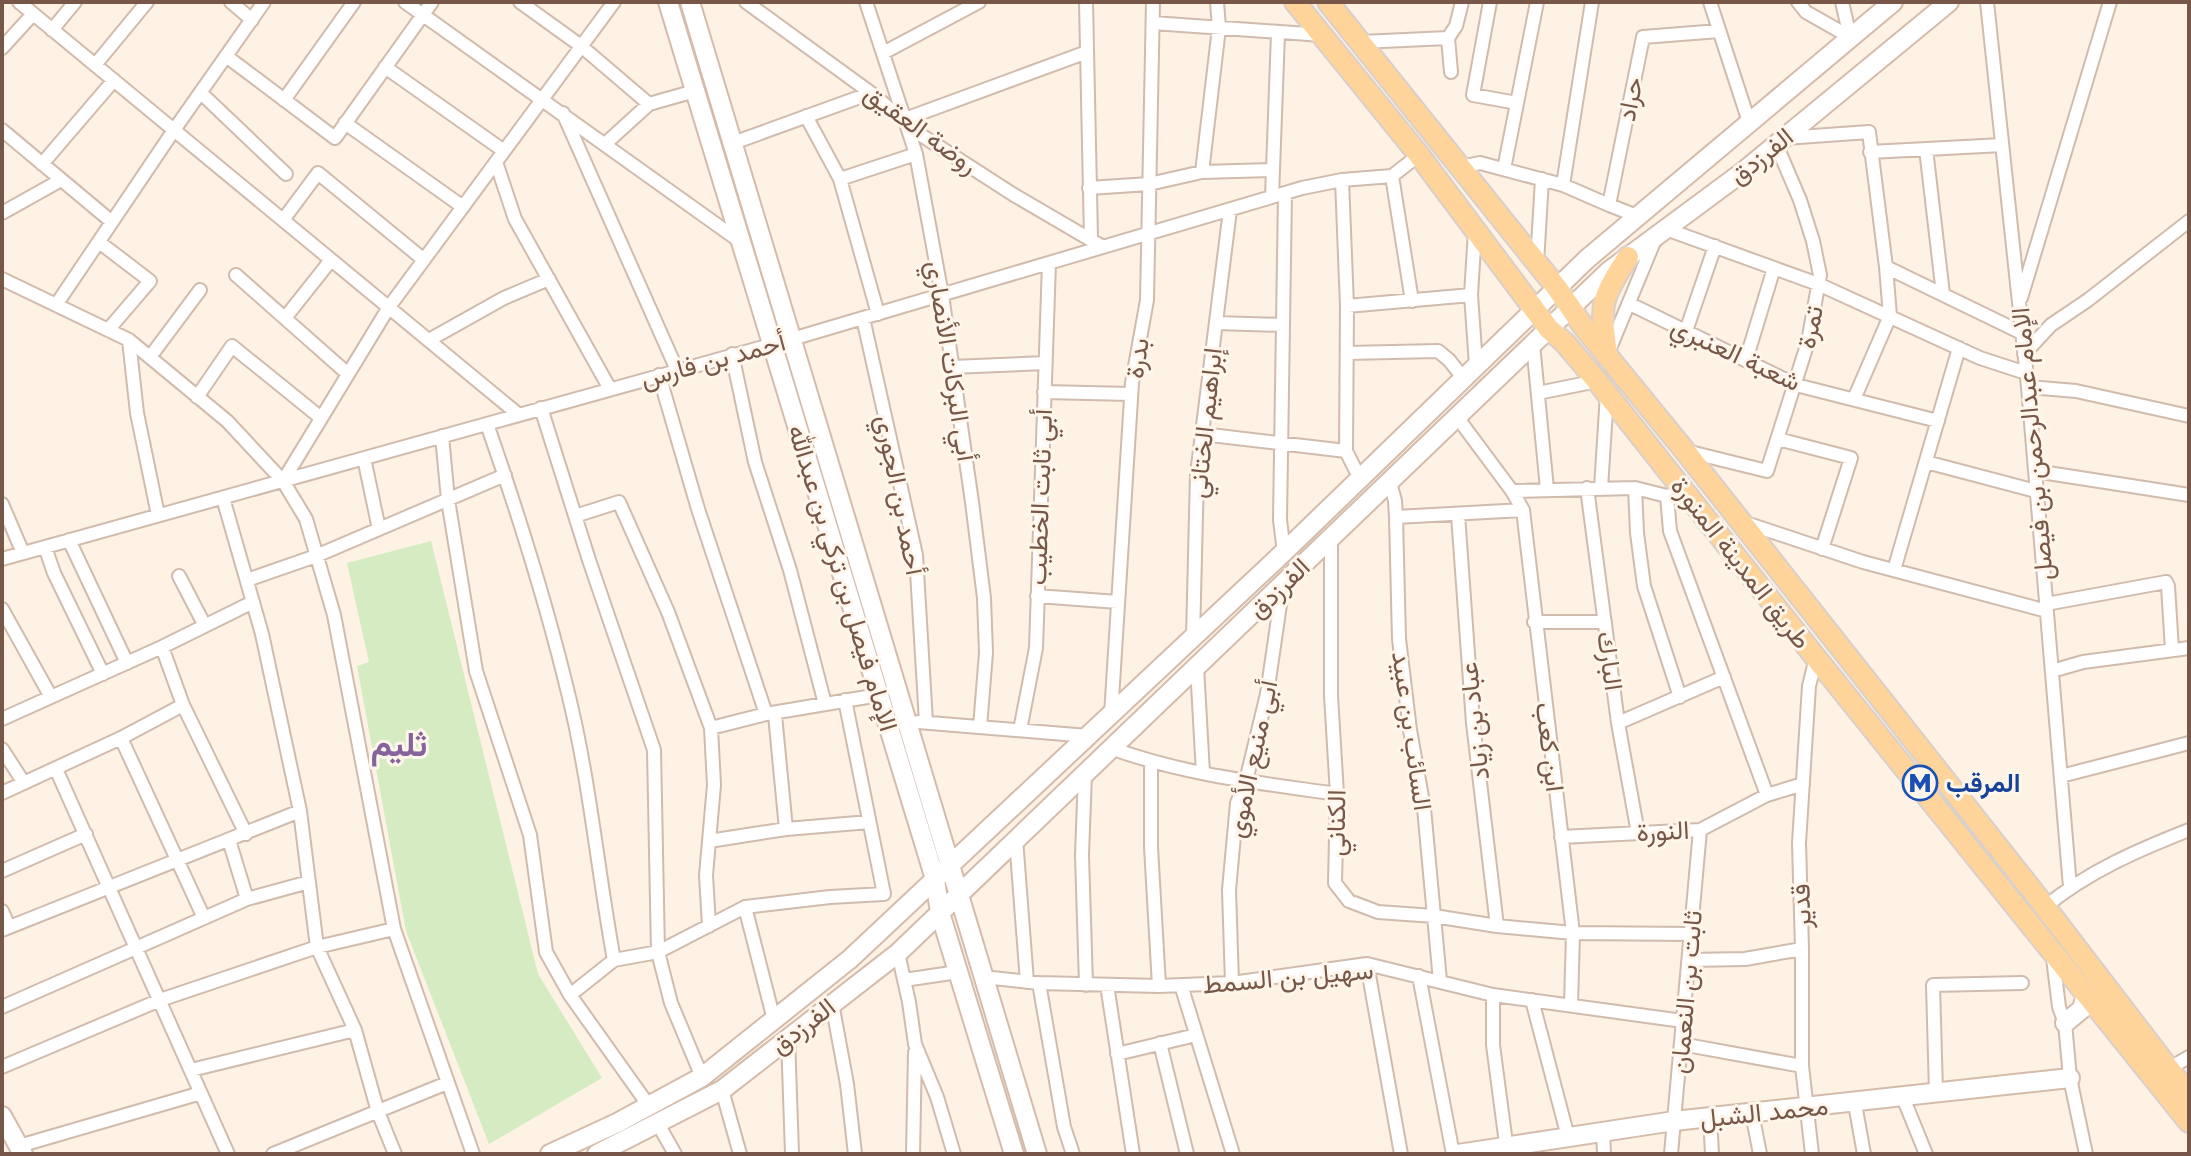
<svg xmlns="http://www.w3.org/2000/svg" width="2191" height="1156" font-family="'DM Sans',Vazirmatn,sans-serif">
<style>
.green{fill:#d5ecc2}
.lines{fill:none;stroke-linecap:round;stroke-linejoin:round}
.street-casing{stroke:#d1bbac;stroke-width:16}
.secondary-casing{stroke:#d5bbaa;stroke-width:22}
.primary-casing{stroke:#d9d0cc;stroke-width:24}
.street{stroke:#fff;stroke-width:12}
.secondary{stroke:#fff;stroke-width:18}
.primary{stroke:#fed49a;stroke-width:20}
.labels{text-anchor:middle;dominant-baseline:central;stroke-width:6;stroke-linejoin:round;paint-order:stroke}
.street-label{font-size:26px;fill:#775748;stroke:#fff6eb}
.transit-label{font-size:26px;font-weight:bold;fill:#164399;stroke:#fff6eb;text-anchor:start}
.district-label{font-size:34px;font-weight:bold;fill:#86649b;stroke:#fff6eb}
</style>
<rect width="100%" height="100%" fill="#fdf2e4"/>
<!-- green -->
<path class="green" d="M 431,541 L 538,974 L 602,1078 L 489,1144 L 406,931 L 357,666 L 369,662 L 347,563 Z"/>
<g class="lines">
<!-- street casing -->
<g class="street-casing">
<path id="street" d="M 19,2 L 519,415
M 231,2 L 252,20
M 405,2 L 741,242
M 520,2 L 581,46 L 649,104
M 746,2 L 871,93 L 921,135 L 1014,195 L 1103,247
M 866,2 L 916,154 L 942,295 L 972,502 L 984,598 L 986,653 L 980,727
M 1086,2 L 1091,239
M 1490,2 L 1473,95 L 1517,103
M 1710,2 L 1749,122
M 1798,2 L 1806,12 L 1850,37
M 1842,2 L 1850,37
M 1987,2 L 2028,387 L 2070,887
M 1153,23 L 1322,35
M 52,30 L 75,2
M 1448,38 L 1456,26 L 1462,2
M 1361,42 L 1448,38 L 1451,72
M 2,48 L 33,14
M 883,53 L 979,2
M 226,56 L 335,138 L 432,2
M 95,65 L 147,2
M 385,67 L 504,151
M 201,93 L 286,174
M 284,100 L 354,2
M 563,113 L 677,370
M 806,116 L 840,179 L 878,314
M 905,119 L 1087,52
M 345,123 L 463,207
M 2,130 L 112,222
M 1785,138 L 1869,132 L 1886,267 L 1890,316 L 1854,399
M 733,143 L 871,93
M 605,144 L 649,104 L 695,91
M 1926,149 L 1943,294
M 1870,152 L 2002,145
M 496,162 L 515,219 L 610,389
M 42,164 L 114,80
M 1460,167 L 1480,163 L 1563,185 L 1609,205
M 1504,169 L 1537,2
M 1202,172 L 1219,28 L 1217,2
M 1392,176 L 1412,301
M 840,179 L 916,154
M 1342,180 L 1347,306 L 1346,451 L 1359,477
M 1563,185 L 1592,2
M 1089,188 L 1149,184 L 1202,172 L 1271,170
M 1272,197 L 1278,33
M 2,213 L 61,180
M 1637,216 L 1609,205 L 1643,37 L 1719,31
M 283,220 L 318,173 L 424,260
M 1666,229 L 1818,284 L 1980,358 L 2026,373
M 1475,231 L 1471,295 L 1476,365
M 99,242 L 150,281 L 108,330
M 1537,263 L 1542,179
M 1886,267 L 2022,333
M 236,275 L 348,374
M 2,279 L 129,340 L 227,421 L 283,481 L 306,519 L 334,615 L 394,929 L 473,1154
M 2021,298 L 2110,2
M 1630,304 L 1796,385 L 1938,421
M 56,305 L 174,130 L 264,2
M 1347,306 L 1471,295
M 285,318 L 331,260
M 863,318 L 916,555 L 926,722
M 1216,323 L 1283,325
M 1686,331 L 1715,246
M 129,340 L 137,413 L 158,515
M 429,340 L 504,298 L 549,279
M 1533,344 L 1547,489
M 1347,353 L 1438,351 L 1449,360 L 1464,379
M 1608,353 L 1656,237
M 732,354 L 755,462 L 790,570 L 825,704
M 2024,354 L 2051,325 L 2088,300 L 2189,221
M 150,357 L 200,290
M 1746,360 L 1774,268
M 952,367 L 1045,363
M 659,375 L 698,509 L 766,714
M 2028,387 L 2076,391 L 2189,416
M 1044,392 L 1131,394
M 1538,393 L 1597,381
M 197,397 L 232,346 L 321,418
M 541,408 L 589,560 L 654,750 L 658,952 L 671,1003 L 702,1077
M 1457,417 L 1512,491 L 1523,510 L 1573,933 L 1571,1005
M 487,424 C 518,513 547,605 569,697 C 590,783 598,873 614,960
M 1202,434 L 1346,451
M 442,436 L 448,500 L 476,671 L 530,835 L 546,952 L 570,995 L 649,1106
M 1778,439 L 1851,458 L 1822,549
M 1686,451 L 1767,471 L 1808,342 L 1820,275 L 1813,241 L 1800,200 L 1776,144
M 364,458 L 379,529
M 1926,462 L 2036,491
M 2035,471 L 2189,495
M 283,481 L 389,307 L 614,2
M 1390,482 L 1395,501 L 1396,517 L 1399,639 L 1410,730 L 1424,808 L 1440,981
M 1587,488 L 1618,723 L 1638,833
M 1601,488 L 1607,394
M 1635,488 L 1637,533 L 1644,586 L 1680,697
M 1512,491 L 1635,488 L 1667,496 L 1672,495
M 1667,496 L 1670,531 L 1767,795
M 223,498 L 262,634 L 300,811 L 317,947 L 355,1030 L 378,1112 L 395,1154
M 2,504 L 23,553
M 1458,515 L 1473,723 L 1497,926
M 575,516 L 619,502 L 668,612 L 711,728 L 714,785 L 706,875 L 709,926
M 1396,517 L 1523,510
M 1743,522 L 1863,562 L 2047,611
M 1331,538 L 1331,696 L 1337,794 L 1335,883 L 1349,901 L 1378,912 L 1434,916 L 1497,926 L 1573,933 L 1691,934
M 69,540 L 127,663
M 45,547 L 54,573 L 103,674
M 1284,552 L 1280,520 L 1285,193
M 2,559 L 792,339 L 1302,188 L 1342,180 L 1392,176 L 1419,155
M 1894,570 L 1959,348
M 179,576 L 205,626
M 247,580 L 316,556 L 505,475
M 1037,596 L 1118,602
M 2046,604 L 2166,582 L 2168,586 L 2172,650
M 2,609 L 51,697
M 1534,622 L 1605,622
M 1193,638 L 1197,474 L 1230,210
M 162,647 L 183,705 L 246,834
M 1197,667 L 1203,773
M 2052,671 L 2083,662 L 2189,648
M 775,715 L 786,829
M 1111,715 L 1132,383 L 1147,300 L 1153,2
M 2,719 L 162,647 L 253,602
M 918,722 L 1088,736
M 1618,723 L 1724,677
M 711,728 L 766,714 L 879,695
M 1020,730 L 1036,648 L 1049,263
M 121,738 L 204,918
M 1111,748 C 1184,775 1261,783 1337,794
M 2,749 L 24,783
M 1151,763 L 1151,847 L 1159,986
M 56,769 L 228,1154
M 1085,774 L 1082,855 L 1086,985
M 2061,776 L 2189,743
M 2,793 L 121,738 L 183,705
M 1561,837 L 1700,830 L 1767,795 L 1803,784
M 1016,839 L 1027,982
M 229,840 L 247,899
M 709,841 L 786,829 L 869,822
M 2,871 L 86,834
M 745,907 L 774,1020
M 2045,907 C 2087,872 2138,850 2189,830
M 2,911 L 9,927
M 2,930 L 300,811
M 898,953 L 909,1002 L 915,1044 L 937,1097 L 954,1154
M 2053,958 L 2059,1007 L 2065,1023 L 2070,1078 L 2086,1154
M 1689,960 L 1745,959 L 1802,949
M 1367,964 L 1401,1154
M 1419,976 L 1453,1154
M 983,977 L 1039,983 L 1159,986 L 1232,983 L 1367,964 L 1493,995 L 1683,1021
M 904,980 L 958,972
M 1039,983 L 1064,1127 L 1073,1154
M 1232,983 L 1229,890 L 1237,803 L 1246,781 L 1267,694 L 1283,584
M 1107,985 L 1133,1154
M 1181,985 L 1233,1154
M 570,995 L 614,960 L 658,952 L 745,907 L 830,897 L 884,894 L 845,700
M 1493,995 L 1493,1045 L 1507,1151
M 1532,1000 L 1568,1137
M 832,1003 L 847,1084 L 855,1154
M 2,1007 L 247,899 L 309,882
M 788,1037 L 792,1154
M 1160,1043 L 1187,1154
M 1681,1044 L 1802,1066
M 1117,1054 L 1196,1035
M 2,1067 L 160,1000 L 317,947 L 394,929
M 2168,1069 L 2189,1057
M 191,1070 L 355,1030
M 722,1090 L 740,1154
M 1936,1092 L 1933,985 L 2022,983
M 1902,1095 L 1926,1154
M 1855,1104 L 1864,1154
M 1752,1113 L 1760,1154
M 1710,1117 L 1712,1154
M 658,1124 L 675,1154
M 1603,1131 L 1604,1154
M 19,1146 L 201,1093
M 273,1154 L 447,1083
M 913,1154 L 915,1052
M 1671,1154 L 1700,830
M 1812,1154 L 1802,1066 L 1802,949 L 1799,843 L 1809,686 L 1816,658"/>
</g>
<!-- secondary casing -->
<g class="secondary-casing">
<path id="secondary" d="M 668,2 L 935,879 L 940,913 L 1014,1154
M 690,2 L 1037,1154
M 2065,1023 L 2082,1009 L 2086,994
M 2,1116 L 23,1154
M 550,1154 L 617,1123 L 702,1077 L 850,959 L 1284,552 L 1587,259 L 1893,2
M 597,1154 L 722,1090 L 898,953 L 1609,271 L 1744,171 L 1949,2
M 1458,1154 L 1674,1121 L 2070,1078"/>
</g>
<!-- primary casing -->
<g class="primary-casing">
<path id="primary" d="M 1295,2 L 1419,155 L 1549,329 L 1565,343 L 1597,381 L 1816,658 L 2189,1122
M 1328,2 L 1557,288 L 1583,326 L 1685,451 L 2032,890 L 2189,1095
M 1607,356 C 1601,304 1598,303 1628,257"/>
</g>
<!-- street -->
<use href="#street" class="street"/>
<!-- secondary -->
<use href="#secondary" class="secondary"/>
<!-- primary -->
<use href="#primary" class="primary"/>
</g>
<!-- icons -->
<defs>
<g id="metro-ring" transform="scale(1.8)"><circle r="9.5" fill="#fff6eb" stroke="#1a4fb4" stroke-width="1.5"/><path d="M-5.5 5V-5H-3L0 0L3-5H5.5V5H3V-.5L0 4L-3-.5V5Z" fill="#1a4fb4"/></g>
</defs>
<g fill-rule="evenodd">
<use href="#metro-ring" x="1920" y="783"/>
</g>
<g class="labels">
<!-- street labels -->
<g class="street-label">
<text transform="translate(1630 99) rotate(-79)">حراد</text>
<text transform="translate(921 129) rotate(36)">روضة العقيق</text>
<text transform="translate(1761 156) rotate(-39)">الفرزدق</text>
<text transform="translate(1810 327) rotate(-78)">تمرة</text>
<text transform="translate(1736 354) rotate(25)">شعبة العنبري</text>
<text transform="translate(1137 358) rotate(-81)">بدرة</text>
<text transform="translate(713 360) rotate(-15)">أحمد بن فارس</text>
<text transform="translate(951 361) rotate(81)">أبي البركات الأنصاري</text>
<text transform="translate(1205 423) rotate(-84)">إبراهيم الختاني</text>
<text transform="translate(2032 444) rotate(-95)">الإمام عبدالرحمن بن فيصل</text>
<text transform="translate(900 495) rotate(79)">أحمد بن الجوري</text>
<text transform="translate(1040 497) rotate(-88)">أبي ثابت الخطيب</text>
<text transform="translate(1741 563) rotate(52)">طريق المدينة المنورة</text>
<text transform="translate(843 578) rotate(73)">الإمام فيصل بن تركي بن عبدالله</text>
<text transform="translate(1279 588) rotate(-44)">الفرزدق</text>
<text transform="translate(1610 661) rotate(82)">البارك</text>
<text transform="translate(1474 721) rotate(-96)">عباد بن زياد</text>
<text transform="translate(1412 731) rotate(82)">السائب بن عبيد</text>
<text transform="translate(1550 747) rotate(83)">ابن كعب</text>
<text transform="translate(1252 759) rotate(-78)">أبي منيع الأموي</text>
<text transform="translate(1336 823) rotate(-89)">الكناني</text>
<text transform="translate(1663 831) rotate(-3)">النورة</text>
<text transform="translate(1801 906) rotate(-92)">قدير</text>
<text transform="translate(1288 977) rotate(-5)">سهيل بن السمط</text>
<text transform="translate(1686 992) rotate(-85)">ثابت بن النعمان</text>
<text transform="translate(803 1026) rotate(-38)">الفرزدق</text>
<text transform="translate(1764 1112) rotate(-6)">محمد الشبل</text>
</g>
<!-- transit labels -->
<g class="transit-label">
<text x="1946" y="783">المرقب</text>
</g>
<!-- district labels -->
<g class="district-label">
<text x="399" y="744">ثليم</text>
</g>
</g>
<!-- border -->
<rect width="2191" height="1156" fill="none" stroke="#775748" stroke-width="8"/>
</svg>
